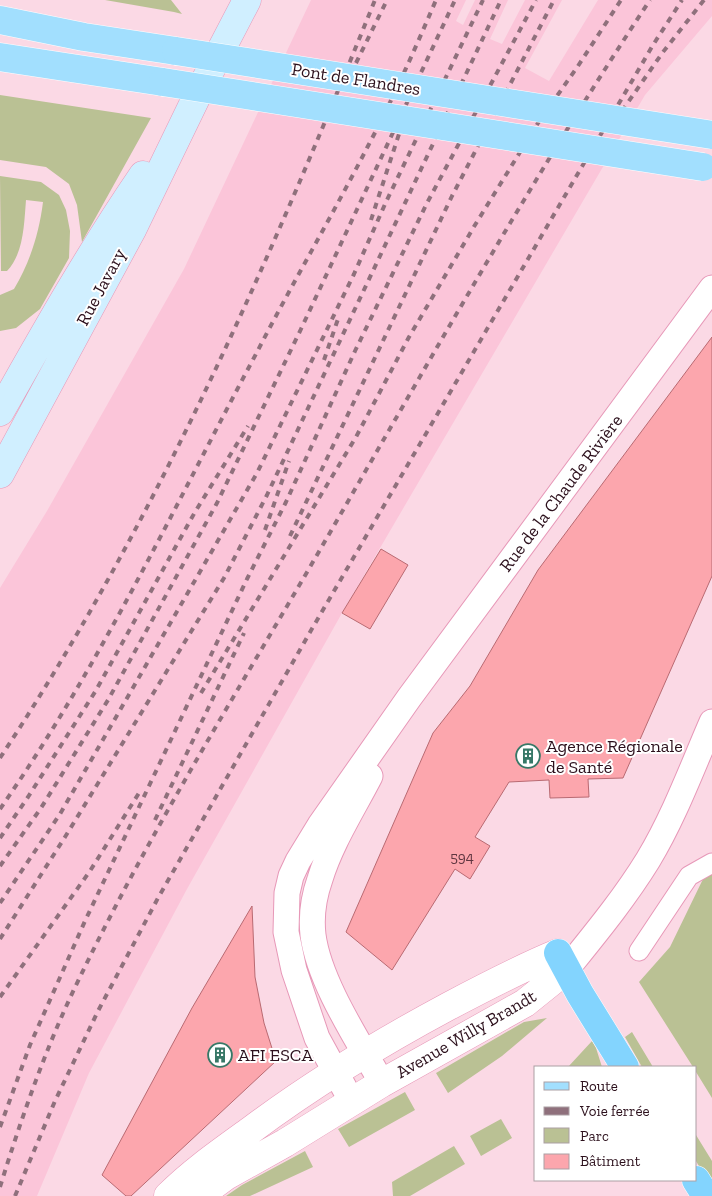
<svg xmlns="http://www.w3.org/2000/svg" width="712" height="1196" font-family="'Zilla Slab',serif">
<style>
.built{fill:#fbc5d9}
.green{fill:#bac194}
.building{fill:#fca6ad;stroke:#b96a72}
.lines{fill:none;stroke-linecap:round;stroke-linejoin:round}
.pedestrian-casing{stroke:#e798b8;stroke-width:21}
.minor-casing{stroke:#e798b8;stroke-width:27}
.tertiary-casing{stroke:#e798b8;stroke-width:29}
.secondary-casing{stroke:#e798b8;stroke-width:29}
.primary-casing{stroke:#fff;stroke-width:29}
.trunk-casing{stroke:#fff;stroke-width:29}
.pedestrian{stroke:#fff;stroke-width:19}
.minor{stroke:#fff;stroke-width:25}
.tertiary{stroke:#fff;stroke-width:28}
.secondary{stroke:#d0efff;stroke-width:28}
.primary{stroke:#a2dffe;stroke-width:28}
.trunk{stroke:#83d4fe;stroke-width:28}
.rail{stroke:#8f707c;stroke-width:4;stroke-dasharray:6 6;stroke-linecap:butt}
.primary-bridge-casing{stroke:#fff;stroke-width:29;stroke-linecap:butt}
.primary-bridge{stroke:#a2dffe;stroke-width:28}
.labels{text-anchor:middle;dominant-baseline:central;stroke-width:4;stroke-linejoin:round;paint-order:stroke}
.number-label{font-size:15px;fill:#603640}
.street-label{font-size:18px;fill:#2c101c;stroke:#fff}
.poi-label{font-size:18px;fill:#2c101c;stroke:#fff;text-anchor:start}
</style>
<rect width="100%" height="100%" fill="#fbd9e5"/>
<!-- built -->
<path class="built" d="M 311,0 L 466,0 L 456,21 L 463,25 L 475,0 L 508,0 L 490,39 L 502,44 L 525,0 L 562,0 L 525,68 L 549,81 L 598,0 L 712,0 L 712,16 L 645,95 L 342,613 L 187,889 L 89,1073 L 37,1196 L 0,1196 L 0,588 L 47,511 L 184,269 Z"/>
<!-- green -->
<path class="green" d="M 105,0 L 171,0 L 182,14 L 174,12 Z
M 0,95 L 151,118 L 82,242 L 77,205 L 69,184 L 46,167 L 0,160 Z
M 0,176 L 41,182 L 59,195 L 66,210 L 70,231 L 69,258 L 40,309 L 16,328 L 0,331 L 0,295 L 14,289 C 30,262 39,234 43,202 L 26,200 C 24,224 24,253 7,271 L 1,271 Z
M 712,873 L 712,1098 L 696,1072 L 696,1067 L 693,1067 L 639,982 L 670,947 L 704,877 Z
M 547,1018 L 502,1056 L 448,1093 L 436,1073 L 524,1022 Z
M 632,1032 L 653,1067 L 642,1067 L 625,1037 Z
M 592,1041 L 596,1048 L 602,1067 L 568,1067 Z
M 405,1092 L 415,1110 L 349,1147 L 338,1129 Z
M 501,1119 L 512,1138 L 481,1156 L 470,1136 Z
M 696,1135 L 712,1161 L 712,1189 L 696,1161 Z
M 454,1146 L 465,1164 L 410,1196 L 393,1196 L 392,1182 Z
M 305,1151 L 313,1167 L 250,1196 L 226,1196 L 242,1185 Z"/>
<!-- building -->
<path class="building" d="M 712,337 L 712,576 L 623,778 L 588,779 L 589,797 L 550,798 L 549,780 L 509,782 L 475,837 L 490,846 L 470,879 L 455,869 L 392,970 L 346,932 L 433,733 L 470,686 L 538,570 Z
M 381,549 L 408,565 L 370,629 L 342,613 Z
M 252,906 L 255,977 L 264,1023 L 276,1061 L 131,1196 L 126,1196 L 102,1175 L 192,1008 Z"/>
<g class="lines">
<!-- pedestrian casing -->
<g class="pedestrian-casing">
<path id="pedestrian" d="M 639,951 L 689,876 L 712,863"/>
</g>
<!-- minor casing -->
<g class="minor-casing">
<path id="minor" d="M 370,776 C 353,809 331,843 320,879 C 314,896 311,917 313,935 C 319,982 359,1042 382,1083
M 566,970 C 595,934 624,899 648,860 C 674,817 692,768 712,722
M 352,1102 L 317,1038 L 294,970 L 286,932 L 287,893 L 291,876 L 298,861 L 320,825 L 409,698 L 712,288"/>
</g>
<!-- tertiary casing -->
<g class="tertiary-casing">
<path id="tertiary" d="M 168,1196 C 193,1171 222,1151 251,1130 C 314,1083 380,1043 449,1006 C 485,987 521,968 558,953
M 199,1196 L 226,1176 L 285,1143 L 382,1083 L 525,1003 L 566,970"/>
</g>
<!-- secondary casing -->
<g class="secondary-casing">
<path id="secondary" d="M 0,412 C 45,332 91,251 143,175
M 0,474 L 133,228 L 196,98 L 247,0"/>
</g>
<!-- primary casing -->
<g class="primary-casing">
<path id="primary" d="M 0,20 L 84,37 L 176,51
M 0,57 L 163,82"/>
</g>
<!-- trunk casing -->
<g class="trunk-casing">
<path id="trunk" d="M 558,953 L 580,994 L 625,1067
M 696,1180 L 706,1196"/>
</g>
<!-- pedestrian -->
<use href="#pedestrian" class="pedestrian"/>
<!-- minor -->
<use href="#minor" class="minor"/>
<!-- tertiary -->
<use href="#tertiary" class="tertiary"/>
<!-- secondary -->
<use href="#secondary" class="secondary"/>
<!-- primary -->
<use href="#primary" class="primary"/>
<!-- trunk -->
<use href="#trunk" class="trunk"/>
<!-- rail -->
<path class="rail" d="M 356,63 L 387,0
M 622,111 L 663,52 L 704,0
M 371,220 L 399,134
M 324,360 L 338,319
M 265,530 L 289,461
M 290,536 L 452,196 L 554,0
M 201,693 L 356,437 L 409,337 L 475,225 L 538,123 L 578,66 L 621,0
M 0,758 C 156,522 269,262 375,0
M 0,809 C 100,666 174,507 256,354 C 292,284 332,216 368,146 C 393,99 415,49 436,0
M 155,820 L 244,633
M 0,838 L 28,797 L 95,692 L 195,512 L 248,426
M 0,866 L 41,808 L 108,700 L 217,503 L 301,329 L 455,0
M 0,903 L 60,814 L 257,473 L 354,274 L 386,202 L 483,0
M 0,939 L 65,837 L 224,578 L 267,495 L 501,0
M 0,997 L 90,871 L 139,793
M 0,1127 L 30,1045 L 85,921 L 247,579 L 286,502 L 355,351 L 427,203 L 536,0
M 0,1187 C 22,1116 47,1044 80,977 C 148,836 231,702 310,567 C 421,376 528,184 650,0
M 15,1196 L 55,1101 L 98,1011 L 158,898 L 313,627 L 653,45 L 682,0"/>
<!-- primary-bridge casing -->
<g class="primary-bridge-casing">
<path id="primary-bridge" d="M 176,51 L 712,135
M 163,82 L 703,167"/>
</g>
<!-- primary-bridge -->
<use href="#primary-bridge" class="primary-bridge"/>
</g>
<!-- icons -->
<defs>
<g id="building-ring" transform="scale(1.25)"><circle r="9.5" fill="#fff" stroke="#377867" stroke-width="1.5"/><path d="M-4-6H4V6H1V3H-1V6H-4ZM-2.5-4.3h1.7v1.8h-1.7ZM.8-4.3h1.7v1.8H.8ZM-2.5-1h1.7V.8h-1.7ZM.8-1h1.7V.8H.8Z" fill="#377867"/></g>
</defs>
<g fill-rule="evenodd">
<use href="#building-ring" x="528" y="756"/>
<use href="#building-ring" x="220" y="1055"/>
</g>
<g class="labels">
<!-- number labels -->
<g class="number-label">
<text x="462" y="857">594</text>
</g>
<!-- street labels -->
<g class="street-label">
<text transform="translate(356 79) rotate(9)">Pont de Flandres</text>
<text transform="translate(101 287) rotate(-62)">Rue Javary</text>
<text transform="translate(561 493) rotate(-53)">Rue de la Chaude Rivière</text>
<text transform="translate(466 1034) rotate(-30)">Avenue Willy Brandt</text>
</g>
<!-- poi labels -->
<g class="poi-label">
<text x="546" y="746">Agence Régionale<tspan x="546" dy="21">de Santé</tspan></text>
<text x="238" y="1055">AFI ESCA</text>
</g>
</g>
<!-- legend -->
<rect x="534" y="1066" width="162" height="115" fill="#ffffff" stroke="#ab9fa4"/>
<rect x="544" y="1082" width="25" height="8" fill="#a2dffe" stroke="#ab9fa4"/>
<text x="580" y="1091" font-size="15" fill="#2c101c">Route</text>
<rect x="544" y="1107" width="25" height="8" fill="#8f707c" stroke="#ab9fa4"/>
<text x="580" y="1116" font-size="15" fill="#2c101c">Voie ferrée</text>
<rect x="544" y="1128" width="25" height="15" fill="#bac194" stroke="#ab9fa4"/>
<text x="580" y="1141" font-size="15" fill="#2c101c">Parc</text>
<rect x="544" y="1154" width="25" height="15" fill="#fca6ad" stroke="#ab9fa4"/>
<text x="580" y="1166" font-size="15" fill="#2c101c">Bâtiment</text>
</svg>
